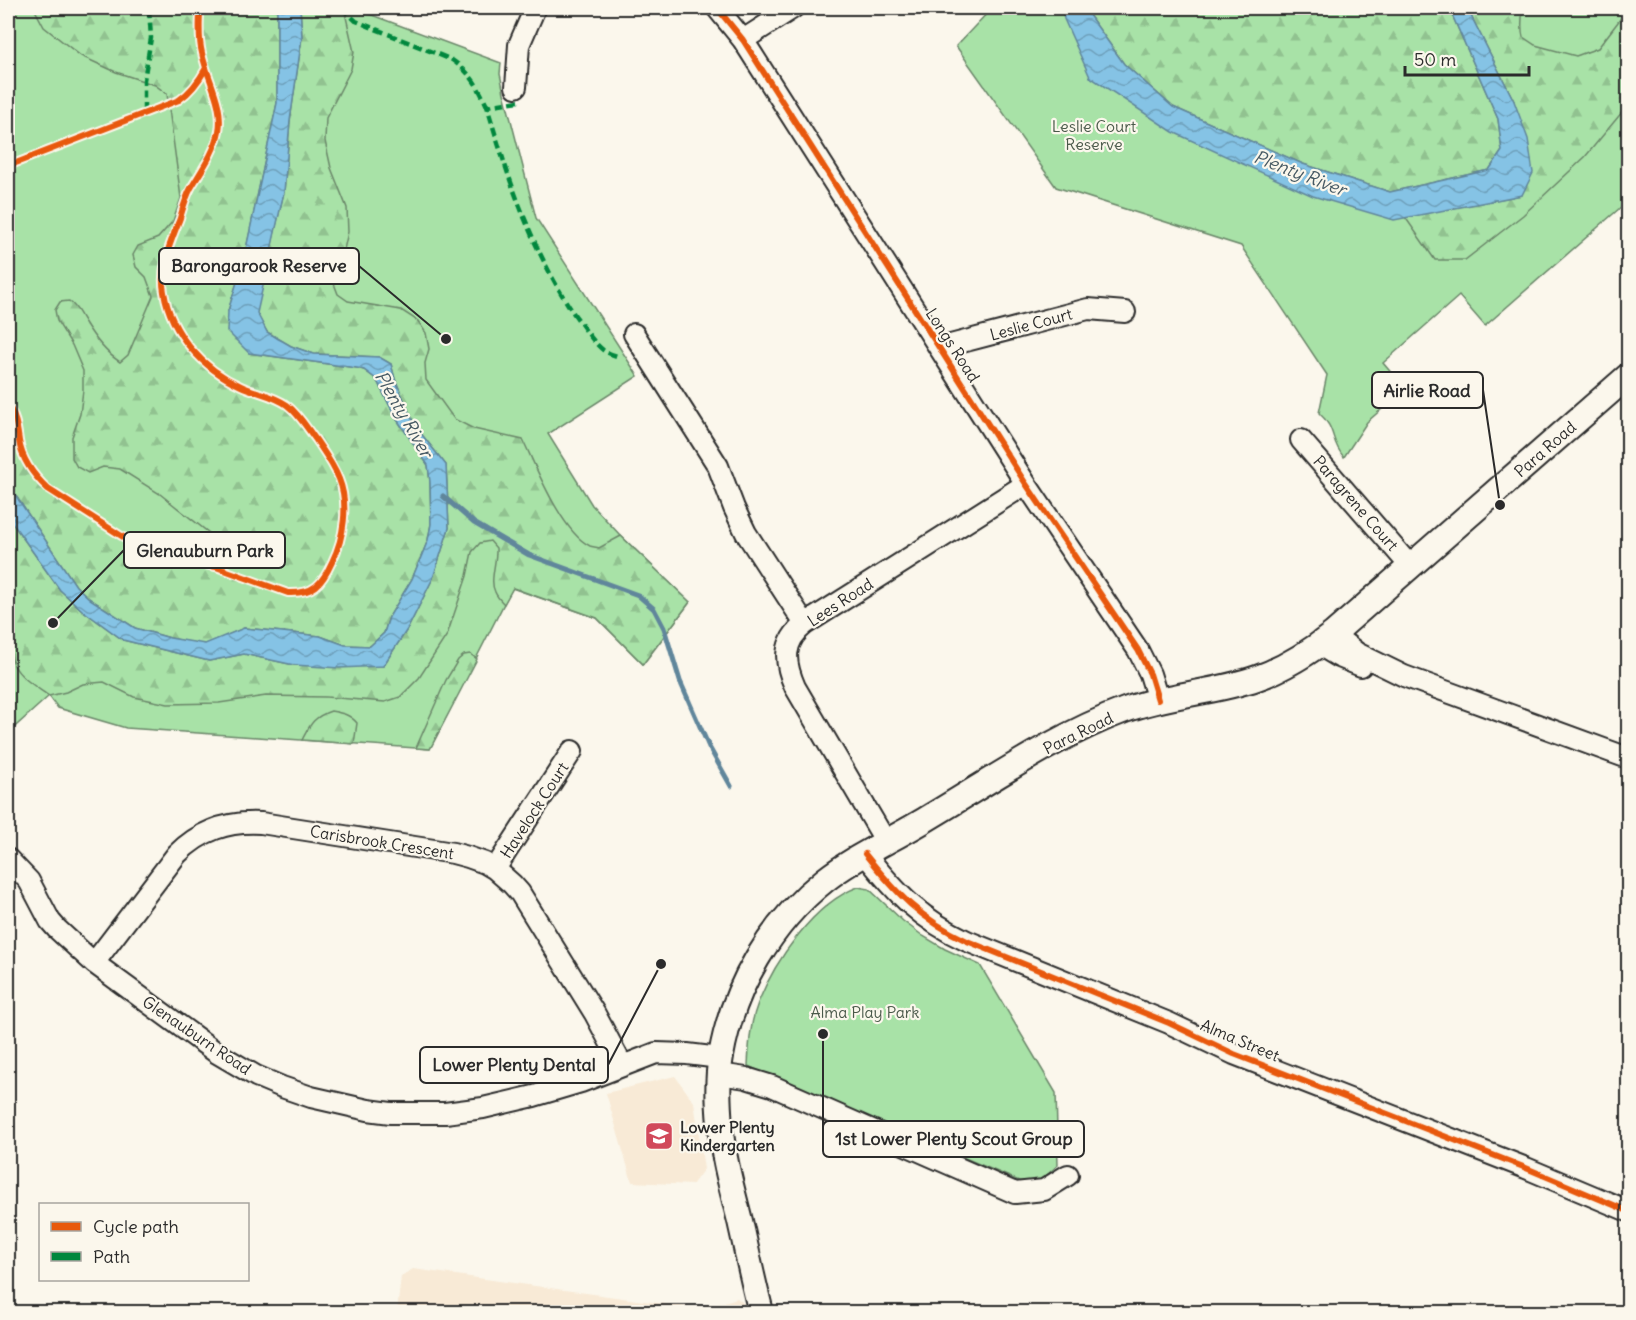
<svg xmlns="http://www.w3.org/2000/svg" width="1636" height="1320" font-family="Delius,sans-serif">
<style>
.built{fill:#f8ead6}
.green{fill:#a8e2a7;stroke:#6a8669;stroke-width:1.5}
.forest{fill:url(#forest-firs);stroke:#6a8669;stroke-width:1.5}
.water{fill:url(#water-waves);stroke:#61869b;stroke-width:1.5}
.lines{fill:none;stroke-linecap:round;stroke-linejoin:round}
.stream{stroke:#61869b;stroke-width:5}
.minor-casing{stroke:#2b2b2b;stroke-width:24}
.major-casing{stroke:#2b2b2b;stroke-width:28}
.minor{stroke:#fbf7ec;stroke-width:20}
.major{stroke:#fbf7ec;stroke-width:24}
.quiet{stroke:#00873e;stroke-width:4.5;stroke-dasharray:9 4.5;stroke-linecap:butt}
.cycleway-casing{stroke:#fbf7ec;stroke-width:10}
.cycleway{stroke:#e8590c;stroke-width:6}
.labels{text-anchor:middle;dominant-baseline:central;stroke-width:4.5;stroke-linejoin:round;paint-order:stroke}
.park-label{font-size:16px;fill:#4a594a;stroke:#fbf7ec}
.street-label{font-size:16px;fill:#2b2b2b;stroke:#fbf7ec}
.poi-label{font-size:16px;font-weight:bold;fill:#2b2b2b;stroke:#fbf7ec;text-anchor:start}
.water-label{font-size:18px;font-style:italic;fill:#465963;stroke:#fbf7ec}
.leader{fill:none;stroke:#2b2b2b;stroke-width:2}
.callout-dot{fill:#2b2b2b;stroke:#fbf7ec;stroke-width:2}
.callout{fill:#fbf7ec;stroke:#2b2b2b;stroke-width:2}
.callout-label{font-size:18px;text-anchor:middle;font-weight:bold;fill:#2b2b2b}
</style>
<defs>
<pattern id="forest-firs" width="22" height="20" patternUnits="userSpaceOnUse" patternTransform="scale(1.5)"><rect width="22" height="20" fill="#a8e2a7"/><path d="M5 1l3.5 6h-7zM16 11l3.5 6h-7z" fill="#91c290"/></pattern>
<pattern id="water-waves" width="16" height="10" patternUnits="userSpaceOnUse" patternTransform="scale(1.5)"><rect width="16" height="10" fill="#85c3e5"/><path d="M0 5q4-4 8 0t8 0" fill="none" stroke="#6d9fba"/></pattern>
</defs>
<rect width="100%" height="100%" fill="#fbf7ec"/>
<filter id="ink" filterUnits="userSpaceOnUse"><feTurbulence type="fractalNoise" baseFrequency=".0167" numOctaves="2"/><feDisplacementMap in="SourceGraphic" scale="12" xChannelSelector="R" yChannelSelector="G"/><feConvolveMatrix kernelMatrix="1 2 1 2 8 2 1 2 1" color-interpolation-filters="sRGB"/></filter>
<g filter="url(#ink)">
<!-- built -->
<path class="built" d="M 675,1076 L 694,1102 L 704,1169 L 692,1185 L 632,1182 L 606,1093 Z
M 413,1269 L 702,1309 L 737,1298 L 746,1305 L 749,1312 L 397,1312 L 401,1276 Z"/>
<!-- green -->
<path class="green" d="M 8,8 L 277,8 L 249,353 L 357,368 L 320,636 L 8,484 Z
M 300,8 L 353,8 L 501,63 L 500,74 L 504,93 L 536,218 L 638,376 L 548,434 L 592,505 L 621,536 L 690,602 L 643,664 L 597,618 L 512,588 L 430,749 L 126,728 L 58,708 L 49,696 L 8,733 L 8,517 L 82,610 L 123,640 L 209,661 L 395,379 L 314,354 Z
M 992,8 L 1628,8 L 1628,201 L 1485,326 L 1459,296 L 1383,363 L 1405,389 L 1367,422 L 1344,457 C 1330,442 1337,429 1319,413 L 1327,375 L 1241,246 L 1056,187 L 956,46 Z
M 858,887 L 869,889 L 903,921 L 923,936 L 945,949 L 980,965 L 1056,1093 L 1058,1165 L 1038,1183 L 1019,1181 L 748,1066 C 749,1045 750,1023 758,1003 C 775,961 814,903 858,887 Z"/>
<!-- forest -->
<path class="forest" d="M 34,8 L 277,8 L 277,103 L 243,264 L 228,311 L 249,353 L 357,368 L 364,370 L 376,379 L 396,418 L 428,465 L 430,482 L 431,524 L 428,540 L 412,579 L 389,617 L 384,633 L 370,646 L 345,645 L 320,636 L 244,628 L 205,645 L 170,638 L 135,628 L 90,599 L 76,586 L 8,484 L 8,405 C 16,417 17,427 19,441 C 22,460 34,476 48,489 L 131,542 L 148,552 L 170,558 L 216,567 L 216,547 L 214,537 L 160,494 L 120,469 L 103,467 L 88,473 L 77,467 L 72,458 L 72,437 L 80,414 L 83,390 L 83,371 L 72,345 L 57,321 L 55,310 L 60,302 L 69,301 C 78,308 78,312 84,321 C 93,336 106,353 120,362 L 128,355 L 153,296 L 146,277 L 136,267 L 133,255 L 138,246 L 158,238 L 173,221 L 181,198 L 167,94 L 155,85 L 116,72 L 81,56 L 44,27 Z
M 300,8 L 344,8 L 354,52 L 351,69 L 326,118 L 325,141 L 331,168 L 347,208 L 348,232 L 343,254 L 333,281 L 338,294 L 348,301 L 401,310 L 418,321 L 426,333 L 429,349 L 425,363 L 426,380 L 454,419 L 474,429 L 523,440 C 536,467 562,533 590,546 C 593,547 596,547 599,548 L 621,536 L 690,602 L 643,664 L 597,618 L 513,588 L 504,604 C 501,601 497,597 495,592 C 489,581 497,562 496,548 L 490,541 L 480,543 L 472,552 L 467,576 L 447,635 L 419,678 L 400,697 L 385,702 L 326,697 L 266,696 L 219,703 L 168,704 L 134,697 L 104,682 L 83,684 L 66,692 L 49,696 C 38,688 20,678 14,665 C 5,644 21,621 8,601 L 8,517 L 60,590 L 82,610 L 123,640 L 209,661 L 244,654 L 294,665 L 383,666 L 408,628 L 433,578 L 449,528 L 446,465 L 415,426 L 395,379 L 391,364 L 379,357 L 314,354 L 291,346 L 267,332 L 256,313 L 284,192 L 290,121 L 302,37 Z
M 1084,8 L 1449,8 L 1498,119 L 1502,151 L 1489,170 L 1390,192 L 1303,164 L 1173,107 L 1124,64 Z
M 1467,8 L 1522,8 C 1523,18 1520,26 1523,37 L 1535,45 L 1576,56 L 1598,48 L 1628,9 L 1628,105 L 1585,157 L 1523,215 L 1465,260 L 1435,260 L 1405,217 L 1522,195 L 1514,101 Z
M 470,654 L 477,659 L 430,749 L 416,748 L 446,680 L 458,660 L 464,655 Z
M 331,711 C 342,713 349,714 357,723 L 354,744 L 302,740 C 310,725 313,717 331,711 Z"/>
<!-- water -->
<path class="water" d="M 277,8 L 300,8 L 302,37 L 290,121 L 284,192 L 257,313 L 267,332 L 291,346 L 314,354 L 379,357 L 391,364 L 395,379 L 415,426 L 446,465 L 449,528 L 433,578 L 408,628 L 383,666 L 339,668 L 294,665 L 244,654 L 209,661 L 123,640 L 82,610 L 60,590 L 8,517 L 8,484 L 76,586 L 90,599 L 135,628 L 170,638 L 205,644 L 244,628 L 320,636 L 345,645 L 370,646 L 384,633 L 389,617 L 412,579 L 428,540 L 431,524 L 430,482 L 428,465 L 396,418 L 376,379 L 364,370 L 357,368 L 249,353 L 227,331 L 228,311 L 243,263 L 277,103 Z
M 1062,8 L 1084,8 L 1124,64 L 1173,107 L 1303,164 L 1390,192 L 1489,170 L 1502,151 L 1498,119 L 1449,8 L 1467,8 L 1514,101 L 1528,139 L 1533,173 L 1522,195 L 1394,220 L 1313,196 L 1173,132 L 1090,77 L 1064,19 Z"/>
<g class="lines">
<!-- stream -->
<path class="stream" d="M 443,496 L 474,523 L 529,555 L 638,595 L 654,609 L 664,628 L 680,681 L 709,747 L 731,786"/>
<!-- minor casing -->
<g class="minor-casing">
<path id="minor" d="M 717,8 L 743,40 L 1026,484 L 1138,650 L 1150,674 L 1158,700
M 743,40 L 793,8
M 516,87 L 519,45 L 535,8
M 634,334 L 718,466 L 734,508 L 746,533 L 805,624
M 939,348 L 1088,309 L 1125,312
M 1301,440 L 1410,566
M 1333,634 L 1357,653 L 1404,676 L 1628,758
M 1319,645 L 1339,657 L 1361,666
M 886,842 L 795,687 C 784,662 782,642 805,624 L 1026,484
M 865,854 C 897,894 920,919 967,941 L 1169,1023 L 1234,1054 L 1526,1168 L 1628,1211
M 8,859 L 29,881 L 50,921 L 57,929 L 94,963 L 217,1053 L 256,1076 L 282,1087 L 311,1097 L 368,1110 L 391,1113 L 445,1113 L 483,1108 L 534,1096 L 581,1082 L 656,1053 L 687,1054 L 720,1058
M 495,869 L 572,751
M 94,963 L 177,854 C 201,830 228,821 261,823 L 453,853 L 468,857 L 485,863 L 495,869 L 512,884 L 520,893 L 595,1014 L 622,1065
M 719,1074 L 746,1078 L 772,1086 L 1015,1193 L 1044,1190 L 1068,1175"/>
</g>
<!-- major casing -->
<g class="major-casing">
<path id="major" d="M 761,1312 C 753,1282 747,1252 740,1221 C 732,1189 723,1157 720,1124 C 718,1102 717,1078 721,1056 C 733,987 771,923 825,880 C 857,855 894,839 928,818 C 992,780 1055,736 1125,710 C 1168,694 1214,693 1257,678 C 1285,668 1310,652 1333,634 L 1628,376"/>
</g>
<!-- minor -->
<use href="#minor" class="minor"/>
<!-- major -->
<use href="#major" class="major"/>
<!-- quiet -->
<path class="quiet" d="M 342,8 L 356,21 L 452,60 C 471,73 478,86 487,106
M 519,101 L 487,106 C 508,179 532,250 574,314 C 583,326 591,340 603,350 C 607,353 614,355 620,357
M 144,112 L 144,80 L 151,38 L 149,8"/>
<!-- cycleway casing -->
<g class="cycleway-casing">
<path id="cycleway" d="M 717,8 L 743,40 L 1026,484 L 1138,650 L 1150,674 L 1158,700
M 8,166 L 179,100 C 192,91 199,81 206,68
M 8,405 C 16,417 17,427 19,441 C 22,460 34,476 48,489 L 131,542 L 148,552 L 170,558 L 216,567 L 288,593 C 314,594 322,584 332,562 C 344,538 349,504 339,479 C 333,464 324,452 316,440 C 307,428 299,414 287,405 C 273,395 256,393 241,386 C 203,369 171,334 164,292 C 159,266 171,242 180,218 C 183,208 186,197 191,188 C 201,171 215,152 219,131 C 224,104 207,79 202,53 C 198,38 200,23 200,8
M 865,854 C 897,894 920,919 967,941 L 1169,1023 L 1234,1054 L 1526,1168 L 1628,1211"/>
</g>
<!-- cycleway -->
<use href="#cycleway" class="cycleway"/>
</g>
</g>
<!-- icons -->
<defs>
<g id="school-square" transform="scale(1.5)"><rect x="-9" y="-9" width="18" height="18" rx="4" fill="#d1495b" stroke="#fbf7ec"/><path d="M0-5L7-2L0 1L-7-2ZM-4 1L0 2.5L4 1V4Q0 6-4 4Z" fill="#fff"/></g>
</defs>
<g fill-rule="evenodd">
<use href="#school-square" x="659" y="1136"/>
</g>
<g class="labels">
<!-- park labels -->
<g class="park-label">
<text x="1094" y="126">Leslie Court<tspan x="1094" dy="18">Reserve</tspan></text>
<text x="865" y="1012">Alma Play Park</text>
</g>
<!-- street labels -->
<g class="street-label">
<text transform="translate(1031 324) rotate(-15)">Leslie Court</text>
<text transform="translate(953 345) rotate(57)">Longs Road</text>
<text transform="translate(1545 449) rotate(-41)">Para Road</text>
<text transform="translate(1356 503) rotate(49)">Paragrene Court</text>
<text transform="translate(840 602) rotate(-33)">Lees Road</text>
<text transform="translate(1078 733) rotate(-26)">Para Road</text>
<text transform="translate(534 810) rotate(-57)">Havelock Court</text>
<text transform="translate(382 842) rotate(9)">Carisbrook Crescent</text>
<text transform="translate(197 1035) rotate(34)">Glenauburn Road</text>
<text transform="translate(1240 1040) rotate(23)">Alma Street</text>
</g>
<!-- poi labels -->
<g class="poi-label">
<text x="680" y="1127">Lower Plenty<tspan x="680" dy="18">Kindergarten</tspan></text>
</g>
<!-- water labels -->
<g class="water-label">
<text transform="translate(1300 173) rotate(21)">Plenty River</text>
<text transform="translate(404 414) rotate(60)">Plenty River</text>
</g>
</g>
<!-- callouts -->
<path class="leader" d="M446 339L359 266M1500 505L1483 390M53 623L124 550M661 964L608 1065M823 1034L823 1139"/>
<g class="callout-dot">
<circle cx="446" cy="339" r="6"/>
<circle cx="1500" cy="505" r="6"/>
<circle cx="53" cy="623" r="6"/>
<circle cx="661" cy="964" r="6"/>
<circle cx="823" cy="1034" r="6"/>
</g>
<g class="callout">
<rect x="159" y="248" width="200" height="36" rx="6"/>
<rect x="1372" y="372" width="111" height="36" rx="6"/>
<rect x="124" y="532" width="161" height="36" rx="6"/>
<rect x="420" y="1047" width="188" height="36" rx="6"/>
<rect x="823" y="1121" width="261" height="36" rx="6"/>
</g>
<g class="callout-label">
<text x="259" y="272">Barongarook Reserve</text>
<text x="1427" y="397">Airlie Road</text>
<text x="205" y="557">Glenauburn Park</text>
<text x="514" y="1071">Lower Plenty Dental</text>
<text x="954" y="1145">1st Lower Plenty Scout Group</text>
</g>
<!-- margin -->
<rect width="1636" height="1320" fill="none" stroke="#fbf7ec" stroke-width="30"/>
<rect x="15" y="15" width="1606" height="1290" fill="none" stroke="#2b2b2b" stroke-width="2" filter="url(#ink)"/>
<!-- legend -->
<rect x="39" y="1203" width="210" height="78" fill="#fbf7ec" stroke="#a8a59f" stroke-width="1.5"/>
<rect x="51" y="1222" width="30" height="9" fill="#e8590c" stroke="#a8a59f" stroke-width="1.5"/>
<text x="93" y="1233" font-size="18" fill="#2b2b2b">Cycle path</text>
<rect x="51" y="1252" width="30" height="9" fill="#00873e" stroke="#a8a59f" stroke-width="1.5"/>
<text x="93" y="1263" font-size="18" fill="#2b2b2b">Path</text>
<!-- scale -->
<path d="M1405 66v9h124v-9" fill="none" stroke="#2b2b2b" stroke-width="3"/>
<text x="1414" y="66" font-size="18" fill="#2b2b2b" stroke="#fbf7ec" stroke-width="4.5" paint-order="stroke">50 m</text>
</svg>
